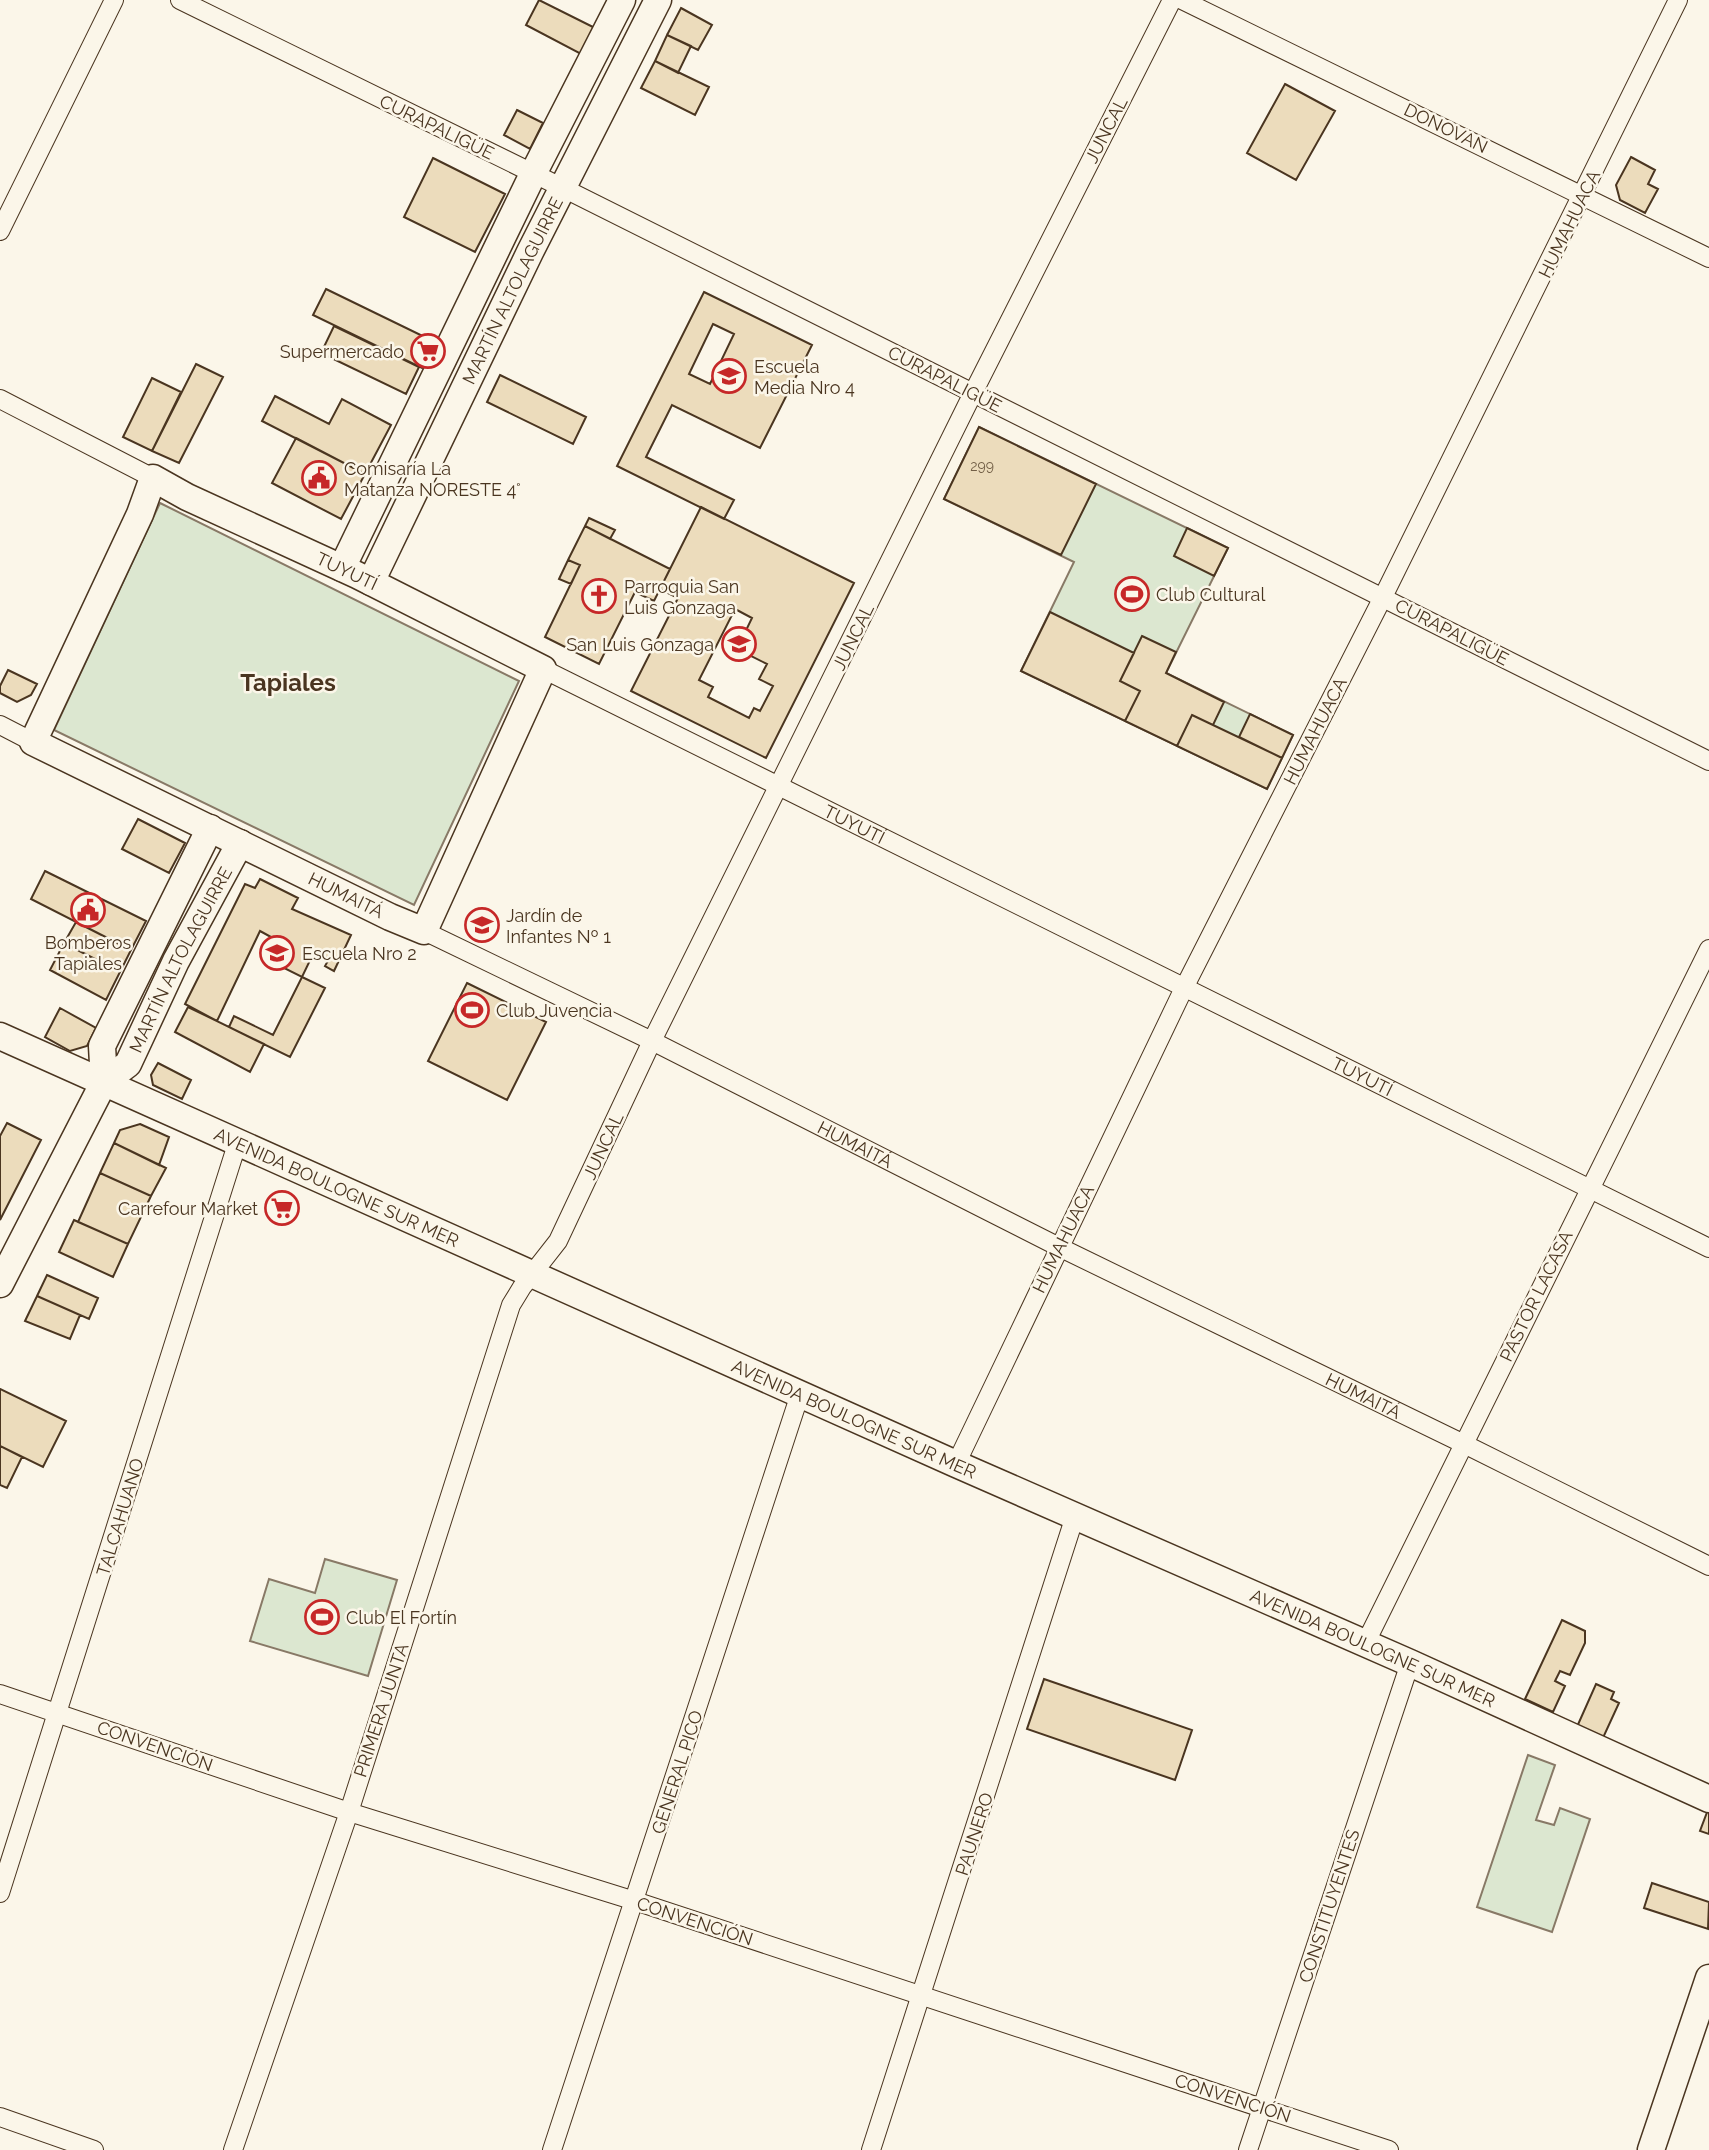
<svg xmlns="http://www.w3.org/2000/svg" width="1709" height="2150" font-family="Raleway,sans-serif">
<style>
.green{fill:#dce7d0;stroke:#887966;stroke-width:2}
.building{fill:#ecdcbc;stroke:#4a3520;stroke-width:2;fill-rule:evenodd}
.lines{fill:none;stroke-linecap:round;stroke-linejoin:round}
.street-casing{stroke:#4a3520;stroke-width:20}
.secondary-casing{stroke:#4a3520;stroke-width:29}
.street{stroke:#fbf6e9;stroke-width:18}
.secondary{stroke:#fbf6e9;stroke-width:26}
.labels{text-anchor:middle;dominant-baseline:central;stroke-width:5;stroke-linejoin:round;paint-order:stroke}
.number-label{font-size:14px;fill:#725f47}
.street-label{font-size:18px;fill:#4a3520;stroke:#fbf6e9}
.poi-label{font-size:18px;fill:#4a3520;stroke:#fbf6e9;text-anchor:start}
.district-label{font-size:24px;font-weight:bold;fill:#4a3520;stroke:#fbf6e9}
</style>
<rect width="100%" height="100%" fill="#fbf6e9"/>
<!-- green -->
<path class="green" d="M 979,427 L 1228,548 L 1166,673 L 1293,735 L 1267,789 L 1021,671 L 1074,562 L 944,499 Z
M 160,503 L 519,681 L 414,905 L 54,730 Z
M 325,1559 L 397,1580 L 368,1676 L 250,1641 L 269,1579 L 315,1593 Z
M 1528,1755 L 1555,1765 L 1536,1820 L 1554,1825 L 1560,1808 L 1590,1819 L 1552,1932 L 1477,1907 Z"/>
<!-- building -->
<path class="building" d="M 539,0 L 595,28 L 581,54 L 526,25 Z
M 681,8 L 712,25 L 698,50 L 667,35 Z
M 667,35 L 691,46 L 678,73 L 655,61 Z
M 655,61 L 709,87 L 695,115 L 641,88 Z
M 1285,84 L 1335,111 L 1296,180 L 1247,153 Z
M 517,110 L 543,123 L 530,149 L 504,135 Z
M 1631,157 L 1655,170 L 1648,184 L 1658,189 L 1645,213 L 1620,200 L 1616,185 Z
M 433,158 L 505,194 L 475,252 L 404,217 Z
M 326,289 L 435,342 L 422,368 L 313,315 Z
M 704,292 L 812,345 L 760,448 L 672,405 L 646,457 L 734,500 L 724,519 L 617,466 ZM 713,324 L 734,334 L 710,384 L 689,374 Z
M 334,326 L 419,367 L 406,394 L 321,353 Z
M 196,364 L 223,377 L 179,463 L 152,451 Z
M 500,375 L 586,417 L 573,444 L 487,402 Z
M 152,378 L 181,392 L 152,451 L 123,437 Z
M 275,396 L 329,424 L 342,399 L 391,425 L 365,474 L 262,421 Z
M 979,427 L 1096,484 L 1061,555 L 944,499 Z
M 296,438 L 365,474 L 341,519 L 272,483 Z
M 701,507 L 854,583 L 766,758 L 631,691 L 678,598 L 660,589 ZM 735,609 L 752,618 L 737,649 L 767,664 L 759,679 L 773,686 L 760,711 L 754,708 L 749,718 L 708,697 L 713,687 L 699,680 Z
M 589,518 L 615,530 L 610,539 L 585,526 Z
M 585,526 L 670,569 L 654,601 L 635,592 L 599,664 L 545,637 L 580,565 L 568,560 Z
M 1187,528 L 1228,548 L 1214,576 L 1174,556 Z
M 568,560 L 580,565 L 571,584 L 559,579 Z
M 1050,612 L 1134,653 L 1120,681 L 1140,691 L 1125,721 L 1021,671 Z
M 1142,636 L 1176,652 L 1166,673 L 1224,702 L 1213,725 L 1192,715 L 1177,746 L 1125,721 L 1140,691 L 1120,681 Z
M 8,670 L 37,684 L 31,695 L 17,702 L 0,693 L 0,686 Z
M 1250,714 L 1293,735 L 1282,758 L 1239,737 Z
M 1192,715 L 1282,758 L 1267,789 L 1177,746 Z
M 138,819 L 185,843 L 169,873 L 122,849 Z
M 45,871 L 146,921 L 131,950 L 31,899 Z
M 260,879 L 298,898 L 292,909 L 351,935 L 334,971 L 325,966 L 329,959 L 314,952 L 302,977 L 262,957 L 271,937 L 260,931 L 217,1021 L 185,1004 L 245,884 L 255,888 Z
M 76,922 L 131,950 L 120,972 L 64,943 Z
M 64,943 L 120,972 L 106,1000 L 50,970 Z
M 302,977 L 325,988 L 290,1057 L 229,1027 L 234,1016 L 273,1035 Z
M 467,983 L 546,1022 L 507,1100 L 428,1061 Z
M 188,1007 L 264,1044 L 250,1072 L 175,1032 Z
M 60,1008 L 96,1028 L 87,1046 L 70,1051 L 45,1037 Z
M 158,1063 L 191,1080 L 182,1099 L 153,1085 L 151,1075 Z
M 7,1123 L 41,1140 L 0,1220 L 0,1136 Z
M 140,1124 L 169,1137 L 159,1165 L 114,1143 L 120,1130 Z
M 114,1143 L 166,1168 L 151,1196 L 100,1173 Z
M 100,1173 L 151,1196 L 128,1244 L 78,1222 Z
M 74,1220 L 128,1244 L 113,1277 L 59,1252 Z
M 47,1275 L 98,1298 L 89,1319 L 37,1296 Z
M 37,1296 L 80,1315 L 70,1339 L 25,1321 Z
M 0,1389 L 66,1421 L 43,1467 L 0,1446 Z
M 0,1446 L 22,1457 L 7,1488 L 0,1485 Z
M 1562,1620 L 1585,1631 L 1585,1643 L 1570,1675 L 1560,1671 L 1555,1681 L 1565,1686 L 1553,1712 L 1525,1699 Z
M 1044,1679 L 1192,1730 L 1175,1780 L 1027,1729 Z
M 1596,1684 L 1614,1692 L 1611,1699 L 1619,1703 L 1602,1740 L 1576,1729 Z
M 1709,1807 L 1709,1834 L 1700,1831 Z
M 1652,1883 L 1709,1902 L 1708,1929 L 1644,1908 Z"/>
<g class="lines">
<!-- street casing -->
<g class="street-casing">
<g id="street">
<path d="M 180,0 L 563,188 L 1709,761"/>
<path d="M 1182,0 L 1709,258"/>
<path d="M 0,231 L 114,0"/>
<path d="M 0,399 L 153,478"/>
<path id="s1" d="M 543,669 L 1709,1248"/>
<path d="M 0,725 L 33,742"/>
<path id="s2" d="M 424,931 L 652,1041 L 1059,1247 L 1464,1444 L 1709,1566"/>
<path d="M 956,1464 L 1184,988 L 1383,597 L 1678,0"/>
<path d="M 1365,1644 L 1709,949"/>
<path d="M 0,1694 L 349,1812 L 635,1901 L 1389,2150"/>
<path d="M 0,1893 L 238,1141"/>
<path d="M 0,2117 L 94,2150"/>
<path d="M 233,2150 L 349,1812 L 511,1305 L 522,1287 L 558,1241 L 652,1041 L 973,393 L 1172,0"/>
<path d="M 552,2150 L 800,1394"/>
<path d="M 871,2150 L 1075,1516"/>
<path d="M 1248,2150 L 1410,1663"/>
</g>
</g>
<!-- secondary casing -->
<g class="secondary-casing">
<g id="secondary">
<path d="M 153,478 L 187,497 L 357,575 L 543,669 L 424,931 L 390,917 L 33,742 L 140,514 Z"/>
<path d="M 342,568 L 533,174 L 622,0"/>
<path id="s3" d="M 371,582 L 530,252 L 658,0"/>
<path id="s4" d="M 0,1036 L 956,1464 L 1410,1663 L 1709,1799"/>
<path d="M 104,1082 L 102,1046 L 210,828"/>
<path id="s5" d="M 0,1284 L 104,1082 L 128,1064 L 176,961 L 240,843"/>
<path d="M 1651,2150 L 1709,1978"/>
</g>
</g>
<!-- street -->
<use href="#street" class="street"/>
<!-- secondary -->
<use href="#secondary" class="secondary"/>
</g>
<!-- icons -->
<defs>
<g id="supermarket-ring" transform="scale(1.75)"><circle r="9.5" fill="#fbf6e9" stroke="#c62828" stroke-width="1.5"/><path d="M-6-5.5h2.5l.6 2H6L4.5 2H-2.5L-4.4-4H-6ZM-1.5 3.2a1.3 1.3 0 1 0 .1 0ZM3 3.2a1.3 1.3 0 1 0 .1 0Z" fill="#c62828"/></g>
<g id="school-ring" transform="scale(1.75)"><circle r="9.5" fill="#fbf6e9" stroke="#c62828" stroke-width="1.5"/><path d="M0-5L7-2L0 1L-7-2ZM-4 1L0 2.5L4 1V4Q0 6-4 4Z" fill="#c62828"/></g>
<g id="civic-ring" transform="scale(1.75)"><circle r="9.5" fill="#fbf6e9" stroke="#c62828" stroke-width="1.5"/><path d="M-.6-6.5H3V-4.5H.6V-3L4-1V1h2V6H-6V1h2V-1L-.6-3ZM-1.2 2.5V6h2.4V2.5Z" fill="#c62828"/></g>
<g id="stadium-ring" transform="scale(1.75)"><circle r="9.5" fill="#fbf6e9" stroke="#c62828" stroke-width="1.5"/><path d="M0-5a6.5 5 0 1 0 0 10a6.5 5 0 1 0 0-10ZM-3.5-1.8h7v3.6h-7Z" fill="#c62828"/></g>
<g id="church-ring" transform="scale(1.75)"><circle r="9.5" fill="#fbf6e9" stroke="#c62828" stroke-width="1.5"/><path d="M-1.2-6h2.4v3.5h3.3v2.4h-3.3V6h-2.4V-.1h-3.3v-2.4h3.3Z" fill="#c62828"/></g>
</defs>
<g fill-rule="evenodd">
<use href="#supermarket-ring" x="428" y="351"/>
<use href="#school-ring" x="729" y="376"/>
<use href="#civic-ring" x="319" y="478"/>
<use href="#stadium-ring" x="1132" y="594"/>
<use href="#church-ring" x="599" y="596"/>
<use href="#school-ring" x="739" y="644"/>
<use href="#civic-ring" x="88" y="910"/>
<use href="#school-ring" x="482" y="925"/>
<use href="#school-ring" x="277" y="953"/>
<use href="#stadium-ring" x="472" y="1010"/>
<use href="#supermarket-ring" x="282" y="1208"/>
<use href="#stadium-ring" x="322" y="1617"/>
</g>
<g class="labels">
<!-- number labels -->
<g class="number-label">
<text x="982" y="466">299</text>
</g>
<!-- street labels -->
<g class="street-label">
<text transform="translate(437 127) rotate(26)">CURAPALIGÜE</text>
<text transform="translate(1446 128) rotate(26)">DONOVAN</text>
<text transform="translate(1106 130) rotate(-63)">JUNCAL</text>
<text transform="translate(1569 224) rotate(-64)">HUMAHUACA</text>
<text stroke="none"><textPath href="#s3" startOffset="324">MARTÍN ALTOLAGUIRRE</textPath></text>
<text transform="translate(945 379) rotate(27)">CURAPALIGÜE</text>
<text transform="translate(347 571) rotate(25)">TUYUTÍ</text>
<text transform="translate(1452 632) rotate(27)">CURAPALIGÜE</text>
<text transform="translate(853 637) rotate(-64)">JUNCAL</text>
<text transform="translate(1315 731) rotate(-63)">HUMAHUACA</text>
<text stroke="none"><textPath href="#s1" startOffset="348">TUYUTÍ</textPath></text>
<text transform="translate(346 895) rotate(26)">HUMAITÁ</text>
<text stroke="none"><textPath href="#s5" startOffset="374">MARTÍN ALTOLAGUIRRE</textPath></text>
<text stroke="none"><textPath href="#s1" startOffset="915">TUYUTÍ</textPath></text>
<text stroke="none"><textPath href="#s2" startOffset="481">HUMAITÁ</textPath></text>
<text transform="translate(603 1146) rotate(-65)">JUNCAL</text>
<text stroke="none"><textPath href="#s4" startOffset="369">AVENIDA BOULOGNE SUR MER</textPath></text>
<text transform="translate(1063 1239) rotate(-64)">HUMAHUACA</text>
<text transform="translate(1536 1296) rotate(-64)">PASTOR LACASA</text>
<text stroke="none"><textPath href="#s2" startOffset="1048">HUMAITÁ</textPath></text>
<text stroke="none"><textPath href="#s4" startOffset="936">AVENIDA BOULOGNE SUR MER</textPath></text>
<text transform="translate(120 1517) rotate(-73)">TALCAHUANO</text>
<text stroke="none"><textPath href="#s4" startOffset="1503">AVENIDA BOULOGNE SUR MER</textPath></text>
<text transform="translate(381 1710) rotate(-72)">PRIMERA JUNTA</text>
<text transform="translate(155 1746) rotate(19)">CONVENCIÓN</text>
<text transform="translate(677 1772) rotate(-72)">GENERAL PICO</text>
<text transform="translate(974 1834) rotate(-72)">PAUNERO</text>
<text transform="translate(1329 1906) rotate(-72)">CONSTITUYENTES</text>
<text transform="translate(695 1921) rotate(18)">CONVENCIÓN</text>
<text transform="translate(1233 2098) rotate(18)">CONVENCIÓN</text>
</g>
<!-- poi labels -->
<g class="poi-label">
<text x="404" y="351" text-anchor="end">Supermercado</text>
<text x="754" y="366">Escuela<tspan x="754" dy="21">Media Nro 4</tspan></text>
<text x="344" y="468">Comisaría La<tspan x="344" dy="21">Matanza NORESTE 4°</tspan></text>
<text x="624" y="586">Parroquia San<tspan x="624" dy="21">Luis Gonzaga</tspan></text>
<text x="1156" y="594">Club Cultural</text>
<text x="714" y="644" text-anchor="end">San Luis Gonzaga</text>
<text x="506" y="915">Jardín de<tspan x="506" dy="21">Infantes Nº 1</tspan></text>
<text x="88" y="942" text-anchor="middle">Bomberos<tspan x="88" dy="21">Tapiales</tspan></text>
<text x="302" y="953">Escuela Nro 2</text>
<text x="496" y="1010">Club Juvencia</text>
<text x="258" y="1208" text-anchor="end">Carrefour Market</text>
<text x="346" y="1617">Club El Fortín</text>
</g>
<!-- district labels -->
<g class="district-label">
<text x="288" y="682">Tapiales</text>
</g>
</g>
</svg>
